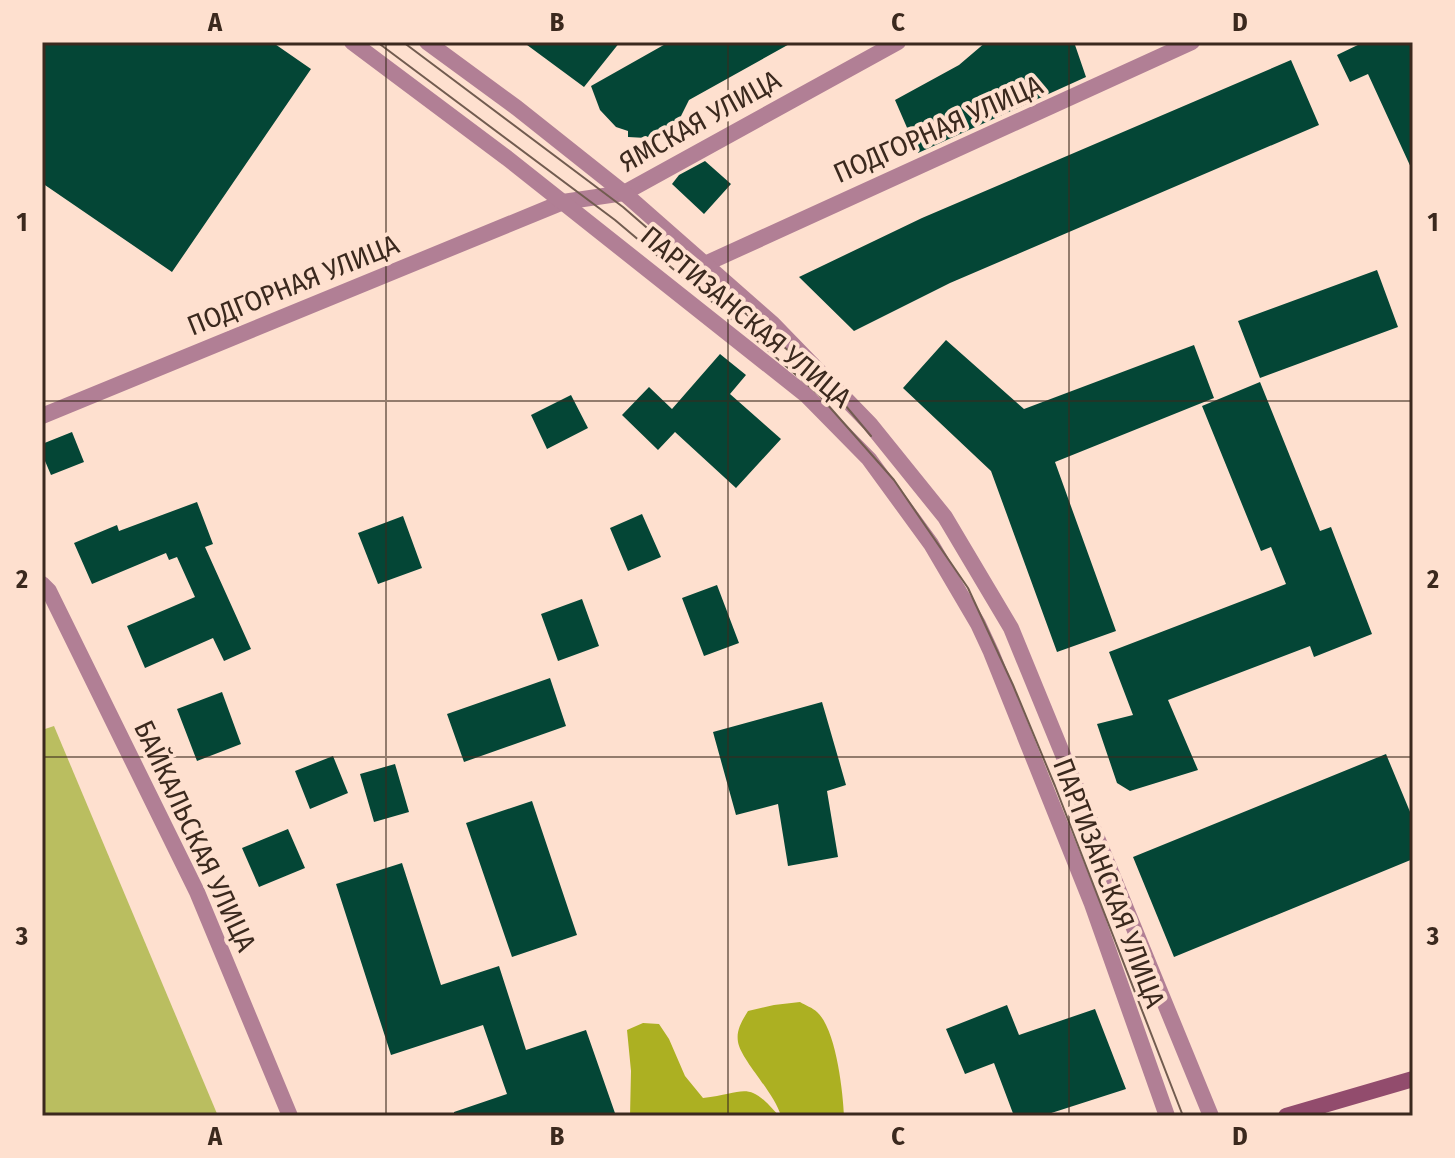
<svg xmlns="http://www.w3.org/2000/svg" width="1455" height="1158" font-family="'Fira Sans Condensed',sans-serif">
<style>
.green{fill:#babe60}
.forest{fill:#acb022}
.building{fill:#044636}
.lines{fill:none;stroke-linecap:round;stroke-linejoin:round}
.minor{stroke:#b17f95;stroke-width:16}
.tertiary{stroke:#b17f95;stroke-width:16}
.secondary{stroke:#924c6d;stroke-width:16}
.tram{stroke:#725c50;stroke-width:2}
.grid{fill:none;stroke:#3b291e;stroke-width:2;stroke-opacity:0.55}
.labels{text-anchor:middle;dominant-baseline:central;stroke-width:8;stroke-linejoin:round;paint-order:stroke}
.street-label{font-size:28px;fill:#3b291e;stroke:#fee0cf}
.neatline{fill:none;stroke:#3b291e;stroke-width:3}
.grid-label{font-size:26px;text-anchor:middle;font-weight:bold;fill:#3b291e}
</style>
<rect width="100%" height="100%" fill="#fee0cf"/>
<!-- green -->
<path class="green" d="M 54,726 L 218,1116 L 42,1116 L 42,730 Z"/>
<!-- forest -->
<path class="forest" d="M 800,1002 C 805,1005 813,1008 817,1012 C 836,1029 843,1091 844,1116 L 781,1116 C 774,1092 741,1060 738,1042 C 736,1030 742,1021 748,1011 L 774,1005 Z
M 643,1023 L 659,1024 L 669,1039 L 685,1076 L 703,1098 C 747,1093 747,1079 779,1116 L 630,1116 L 631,1071 L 627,1030 Z"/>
<!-- building -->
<path class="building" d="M 42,42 L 272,42 L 311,69 L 172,272 L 42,183 Z
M 523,42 L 620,42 L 584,87 Z
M 669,42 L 793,42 L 689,100 L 679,120 L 670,125 L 646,138 L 628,137 L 628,131 L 616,127 L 600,110 L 591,86 Z
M 986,42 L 1074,42 L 1086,77 L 918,153 L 895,100 L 959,65 Z
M 1364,42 L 1413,42 L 1413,172 L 1368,74 L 1350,82 L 1337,55 Z
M 1291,60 L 1319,125 L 950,283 L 854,331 L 799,277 L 922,218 Z
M 705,161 L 731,184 L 704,214 L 672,184 L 679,175 Z
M 1377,270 L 1398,327 L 1260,378 L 1238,321 Z
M 946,340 L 1024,409 L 1194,345 L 1214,398 L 1055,462 L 1116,631 L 1057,652 L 991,471 L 903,388 Z
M 720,354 L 746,375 L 730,394 L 781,439 L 736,488 L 675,432 L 658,450 L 622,415 L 649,387 L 672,409 Z
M 1260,382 L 1320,531 L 1331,527 L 1372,634 L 1314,657 L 1310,646 L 1168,700 L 1198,770 L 1130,791 L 1117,783 L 1097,724 L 1133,715 L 1109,652 L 1286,584 L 1271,547 L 1261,551 L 1202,406 Z
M 571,395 L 588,428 L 547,449 L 531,415 Z
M 72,432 L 84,462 L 51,475 L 42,454 L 42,444 Z
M 197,502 L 213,544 L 205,547 L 251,649 L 224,661 L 213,638 L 145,668 L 127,626 L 195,597 L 177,557 L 169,560 L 166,553 L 92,584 L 74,543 L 117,525 L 119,531 Z
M 642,514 L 661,557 L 628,571 L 610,528 Z
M 403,516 L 422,568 L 378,584 L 358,533 Z
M 717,585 L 739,643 L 704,656 L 682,598 Z
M 582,599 L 599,646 L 558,661 L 541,614 Z
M 550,678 L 566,726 L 464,762 L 447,714 Z
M 222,692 L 241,744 L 197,761 L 177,709 Z
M 822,702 L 846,785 L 827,791 L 838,857 L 788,866 L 778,804 L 736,815 L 713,732 Z
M 1386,754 L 1413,819 L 1413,859 L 1174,957 L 1133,857 Z
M 333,756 L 348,793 L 310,809 L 295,771 Z
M 395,764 L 409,812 L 374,822 L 360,774 Z
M 532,801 L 577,935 L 512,957 L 466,823 Z
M 288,829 L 305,868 L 259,887 L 242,848 Z
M 402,863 L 441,985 L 499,966 L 526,1050 L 586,1030 L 616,1116 L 454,1116 L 454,1112 L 507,1094 L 483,1025 L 391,1055 L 336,884 Z
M 1007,1005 L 1019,1035 L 1095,1009 L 1126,1089 L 1042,1116 L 1014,1116 L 994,1063 L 965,1074 L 946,1029 Z"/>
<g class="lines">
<!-- minor -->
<path class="minor" d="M 705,264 L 1192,42
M 42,416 L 563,202 L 624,193 L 898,42"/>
<!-- tertiary -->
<path class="tertiary" d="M 352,42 L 507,158 L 806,395 L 869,459 L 931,544 L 978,624 L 991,652 L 1092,904 L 1167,1116
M 427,42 L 517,108 L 624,193 L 773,324 L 870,424 L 945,517 L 1011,628 L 1211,1116
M 42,584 L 49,591 L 197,892 L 290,1116"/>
<!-- secondary -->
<path class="secondary" d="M 1286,1116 L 1413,1079"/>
<!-- tram -->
<path class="tram" d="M 377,42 L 615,220 L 717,306 L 819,395 L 894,480 L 968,588 L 1013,685 L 1055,786 L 1183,1116
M 403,42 L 623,207 L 829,386 L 871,436"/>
</g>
<!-- grid -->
<path class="grid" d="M 386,42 L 386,1116M 728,42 L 728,1116M 1069,42 L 1069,1116M 42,401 L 1413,401M 42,757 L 1413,757"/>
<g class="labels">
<!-- street labels -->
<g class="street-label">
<text transform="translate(700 121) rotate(-29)">ЯМСКАЯ УЛИЦА</text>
<text transform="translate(938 129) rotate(-24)">ПОДГОРНАЯ УЛИЦА</text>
<text transform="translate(293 285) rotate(-22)">ПОДГОРНАЯ УЛИЦА</text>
<text transform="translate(746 317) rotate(40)">ПАРТИЗАНСКАЯ УЛИЦА</text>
<text transform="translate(195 836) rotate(65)">БАЙКАЛЬСКАЯ УЛИЦА</text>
<text transform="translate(1109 883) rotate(69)">ПАРТИЗАНСКАЯ УЛИЦА</text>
</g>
</g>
<!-- border -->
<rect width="1455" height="1158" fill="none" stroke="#fee0cf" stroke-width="88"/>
<rect x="44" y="44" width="1367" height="1070" class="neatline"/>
<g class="grid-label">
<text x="215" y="31">A</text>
<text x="557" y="31">B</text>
<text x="898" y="31">C</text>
<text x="1240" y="31">D</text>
<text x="22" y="231">1</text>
<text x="1433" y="231">1</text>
<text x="22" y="588">2</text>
<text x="1433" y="588">2</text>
<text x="22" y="945">3</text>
<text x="1433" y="945">3</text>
<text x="215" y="1145">A</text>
<text x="557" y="1145">B</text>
<text x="898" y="1145">C</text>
<text x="1240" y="1145">D</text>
</g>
</svg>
